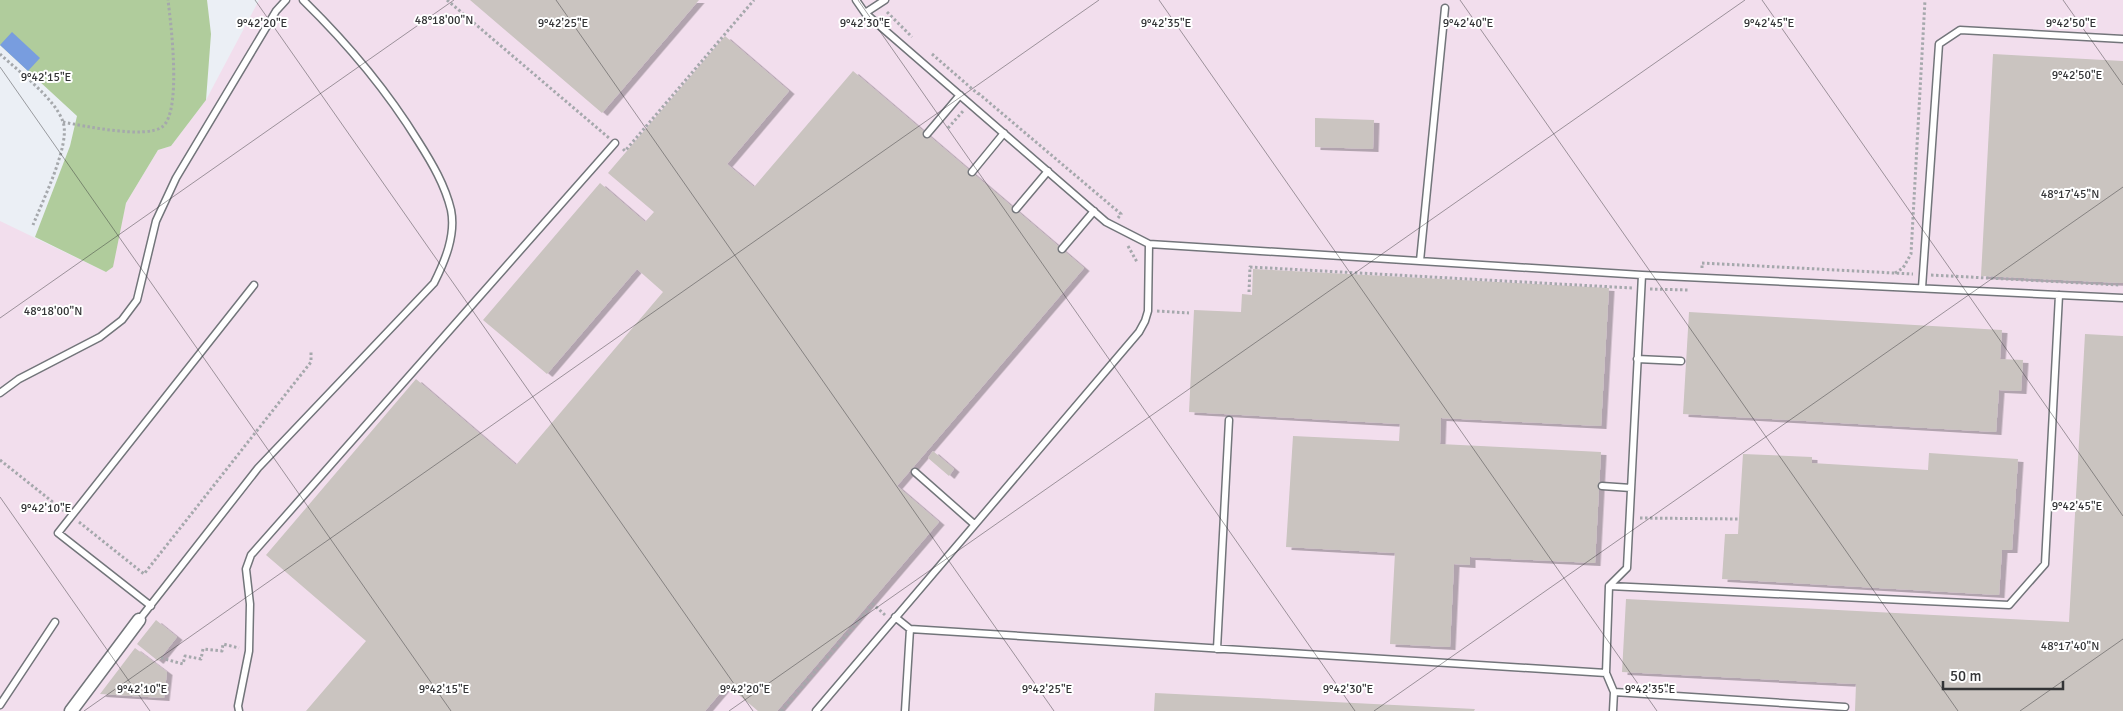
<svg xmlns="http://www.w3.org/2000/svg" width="2123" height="711" font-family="Signika,sans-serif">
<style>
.industrial{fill:#f2deed}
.green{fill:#b0cc9c}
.water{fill:#789ddf}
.building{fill:#cac4c0;filter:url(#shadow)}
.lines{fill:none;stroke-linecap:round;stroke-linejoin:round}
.service-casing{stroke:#72757a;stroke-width:9}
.minor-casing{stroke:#72757a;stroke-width:15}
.path{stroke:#a5a8ac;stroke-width:3;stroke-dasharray:2.5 2.5;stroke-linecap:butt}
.service{stroke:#fff;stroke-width:6}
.minor{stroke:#fff;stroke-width:12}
.ticks{fill:none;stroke:#333436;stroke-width:1;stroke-opacity:0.45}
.ticks-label{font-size:12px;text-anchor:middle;fill:#333436;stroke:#fff;stroke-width:4;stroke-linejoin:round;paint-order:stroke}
</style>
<defs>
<filter id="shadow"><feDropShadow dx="5.5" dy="3" stdDeviation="0" flood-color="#0004"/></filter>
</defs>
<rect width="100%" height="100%" fill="#ebeff5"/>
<!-- industrial -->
<path class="industrial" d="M 259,0 L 2123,0 L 2123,711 L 0,711 L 0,221 L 106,272 L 112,267 L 126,203 L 158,150 L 171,146 L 206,100 Z"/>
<!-- green -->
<path class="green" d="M 0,0 L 207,0 L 211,34 L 206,100 L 171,146 L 158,150 L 126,203 L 113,267 L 106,272 L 35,237 L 70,146 L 77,116 L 0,45 Z"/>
<!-- water -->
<path class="water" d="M 12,32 L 40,58 L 28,71 L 0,45 Z"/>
<!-- building -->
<path class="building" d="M 470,0 L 699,0 L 602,113 Z
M 725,36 L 789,91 L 727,164 L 754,187 L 853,71 L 1084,268 L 897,486 L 939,522 L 777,711 L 758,711 L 727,685 L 705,711 L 306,711 L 366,641 L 266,555 L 416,379 L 516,465 L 663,292 L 637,269 L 547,374 L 483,320 L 600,183 L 645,222 L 654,212 L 608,173 Z
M 1993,54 L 2123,61 L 2123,283 L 1981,276 Z
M 1315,118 L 1374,120 L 1373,149 L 1315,147 Z
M 1253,269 L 1609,288 L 1601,426 L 1441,418 L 1440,444 L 1601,452 L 1595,563 L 1470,557 L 1470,565 L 1454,564 L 1450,647 L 1390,644 L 1395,553 L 1286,547 L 1293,436 L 1399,441 L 1400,424 L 1189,412 L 1194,310 L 1241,312 L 1242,294 L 1252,295 Z
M 1689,312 L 2002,330 L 2000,359 L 2023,360 L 2021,391 L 1999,390 L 1996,432 L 1683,414 Z
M 2085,334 L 2123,336 L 2123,711 L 1855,711 L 1856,684 L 1622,672 L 1626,599 L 2069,622 Z
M 933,451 L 954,469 L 949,476 L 928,458 Z
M 1929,453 L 2018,459 L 2012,550 L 2002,550 L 1999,595 L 1722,579 L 1725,534 L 1738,534 L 1743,454 L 1812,457 L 1812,463 L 1928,470 Z
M 156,620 L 177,637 L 158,661 L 137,644 Z
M 135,648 L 167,672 L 164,698 L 100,694 Z
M 1155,693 L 1475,709 L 1474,711 L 1154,711 Z"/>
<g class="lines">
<!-- service casing -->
<g class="service-casing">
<path id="service" d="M 856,0 L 865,13 L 1106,222 L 1149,244 L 1642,275 L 2123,298
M 865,13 L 885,0
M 927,134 L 960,95
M 972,172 L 1004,133
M 1016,209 L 1048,171
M 1062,249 L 1094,211
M 1420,261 L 1445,8
M 1922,288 L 1939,44 L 1960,30 L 2123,39
M 1637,359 L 1681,361
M 0,393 L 19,379 L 100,337 L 122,320 L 137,300 L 156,221 L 176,178 L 276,11 L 286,0
M 915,472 L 974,524
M 1602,486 L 1631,488
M 1609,586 L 2009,605 L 2045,564 L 2059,295
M 151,606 L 58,533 L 254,285
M 895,617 L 910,629 L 1606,673 L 1614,692 L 1845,707
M 139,620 L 258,468 L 434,283 C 445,261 456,235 451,210 C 445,185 432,163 418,141 C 386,89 347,43 303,0
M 1217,649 L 1229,420
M 1606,673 L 1609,586 L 1627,568 L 1642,275
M 0,705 L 55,622
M 239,711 L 238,706 L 249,651 L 250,604 L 246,569 L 251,555 L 615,143
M 816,711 L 1139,332 L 1145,321 L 1148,311 L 1149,244
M 905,711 L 910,629
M 1613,711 L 1614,692"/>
</g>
<!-- minor casing -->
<g class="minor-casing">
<path id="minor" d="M 71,711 L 139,620"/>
</g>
<!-- path -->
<path class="path" d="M 447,0 L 609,138
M 887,12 L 912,37
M 0,54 C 19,72 55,98 63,122 C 71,144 42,202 33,225
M 932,54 L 978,94
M 978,93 L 1121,214 L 1118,218
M 63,122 C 84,126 145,139 162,127 C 182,113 171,24 168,0
M 948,128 L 964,110
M 623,149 L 625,151 L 754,0
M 1128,246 L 1137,262
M 1702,268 L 1702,263 L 1913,274
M 1895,273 L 1903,268 L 1911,254 L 1925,0
M 1931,275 L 2120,285
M 1650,289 L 1689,290
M 1249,292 L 1250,267 L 1632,288
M 1157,311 L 1189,313
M 0,460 L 64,511
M 1640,518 L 1739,519
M 79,522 L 144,574 L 311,362 L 311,352
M 161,658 L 183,664 L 185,656 L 201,659 L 203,649 L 222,651 L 223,644 L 239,648
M 781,711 L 873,604 L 885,615"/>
<!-- service -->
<use href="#service" class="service"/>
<!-- minor -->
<use href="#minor" class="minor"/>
</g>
<!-- ticks -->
<path class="ticks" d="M 255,0 L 753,711M 556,0 L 1054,711M 858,0 L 1355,711M 1159,0 L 1657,711M 1460,0 L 1958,711M 1762,0 L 2123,516M 2063,0 L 2123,85M 0,67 L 451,711M 0,318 L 454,0M 0,497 L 150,711M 84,711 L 1099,0M 729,711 L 1745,0M 1374,711 L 2123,187M 2020,711 L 2123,639"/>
<g class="ticks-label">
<text x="444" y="24">48°18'00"N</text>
<text x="2071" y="27">9°42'50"E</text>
<text x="563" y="27">9°42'25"E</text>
<text x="262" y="27">9°42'20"E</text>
<text x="865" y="27">9°42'30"E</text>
<text x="1166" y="27">9°42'35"E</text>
<text x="1468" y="27">9°42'40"E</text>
<text x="1769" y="27">9°42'45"E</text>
<text x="2077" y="79">9°42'50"E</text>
<text x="46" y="81">9°42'15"E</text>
<text x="2070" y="198">48°17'45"N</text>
<text x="53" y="315">48°18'00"N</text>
<text x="2077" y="510">9°42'45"E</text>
<text x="46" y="512">9°42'10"E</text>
<text x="2070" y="650">48°17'40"N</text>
<text x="142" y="693">9°42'10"E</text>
<text x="444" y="693">9°42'15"E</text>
<text x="745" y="693">9°42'20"E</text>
<text x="1047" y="693">9°42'25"E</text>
<text x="1348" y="693">9°42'30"E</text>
<text x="1650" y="693">9°42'35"E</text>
</g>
<!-- scale -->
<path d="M1943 681v8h120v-8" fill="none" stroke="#333436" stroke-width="2.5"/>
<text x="1950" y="681" font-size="15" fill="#333436" stroke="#ffffff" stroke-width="4" paint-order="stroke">50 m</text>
</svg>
